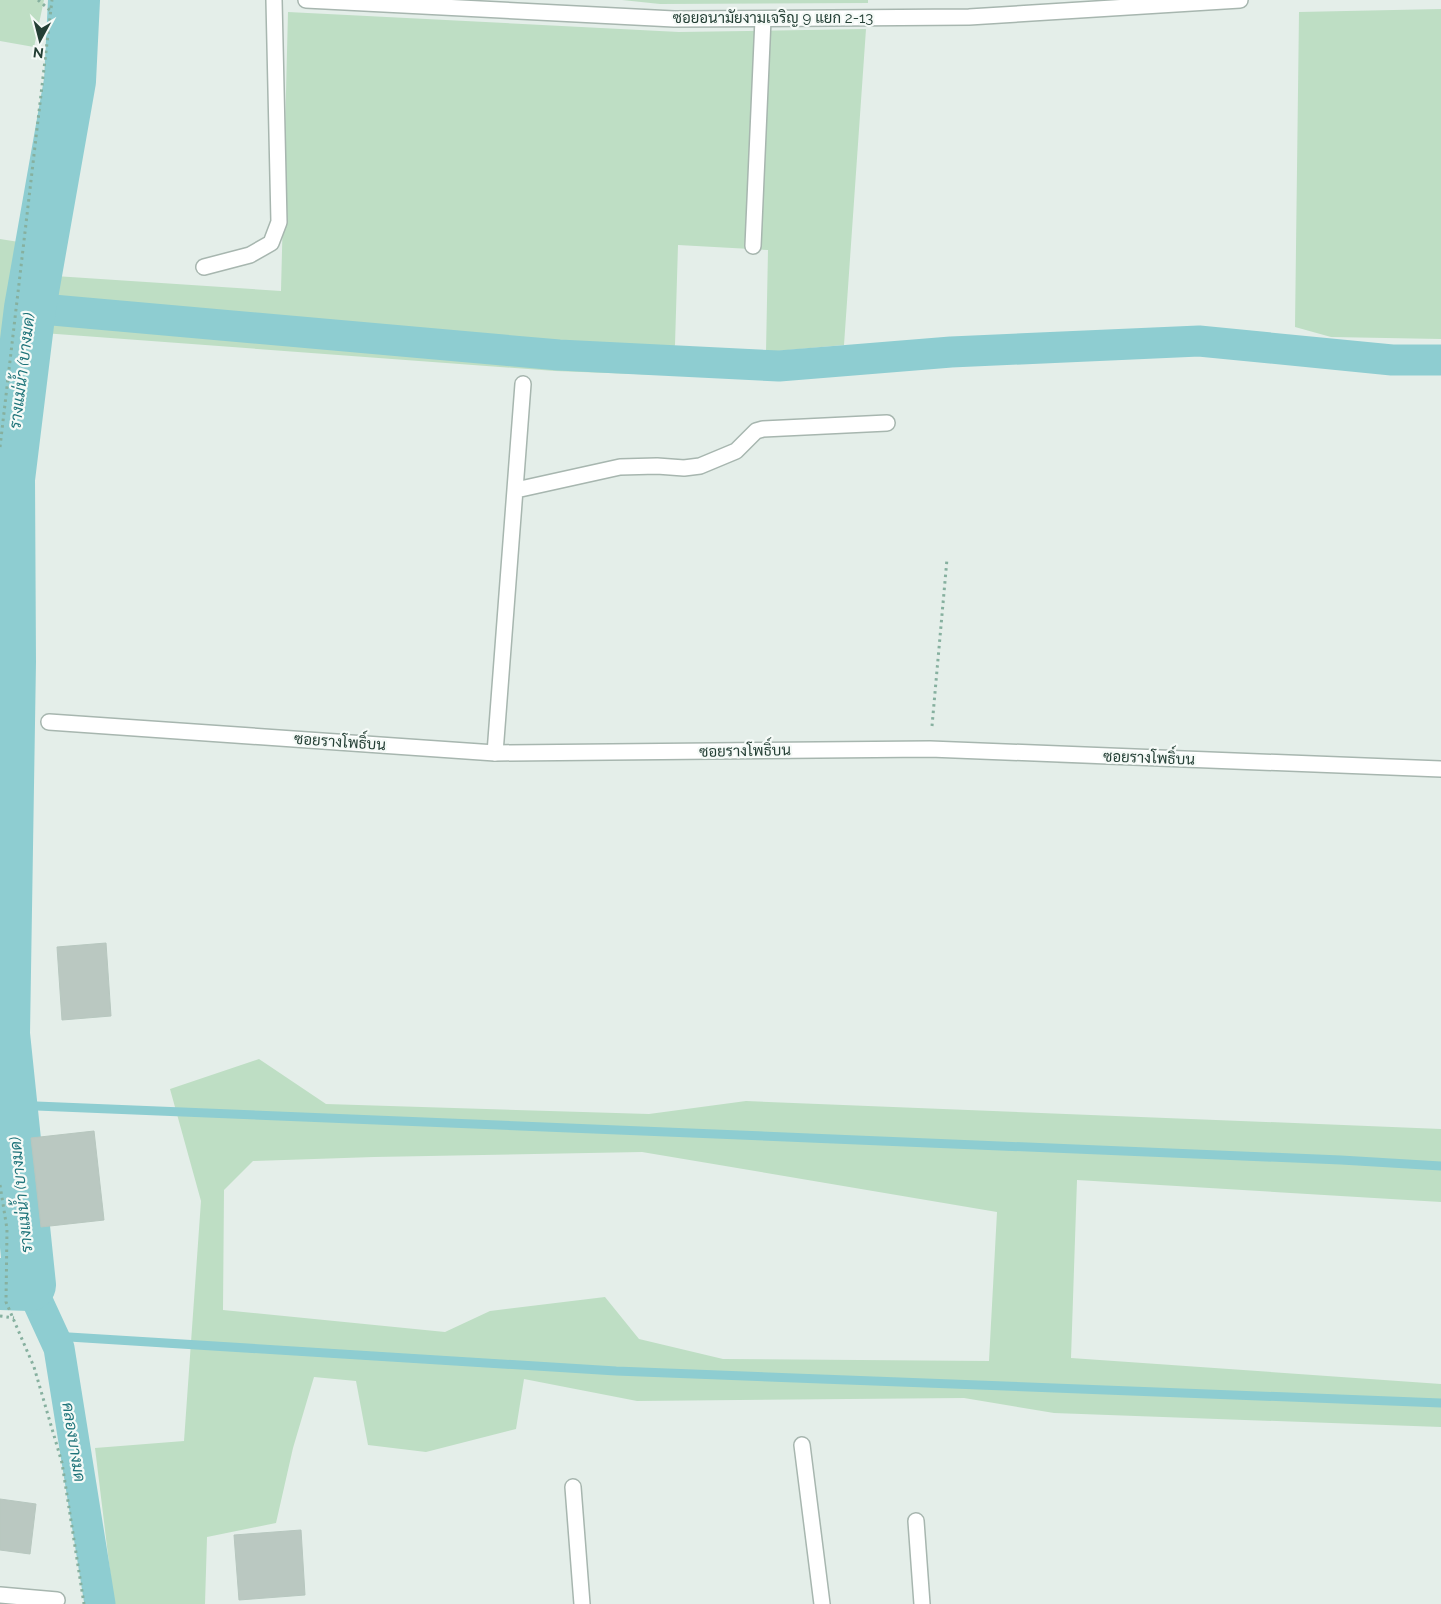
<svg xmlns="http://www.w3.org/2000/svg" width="1441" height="1604" font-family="Raleway,Sarabun,sans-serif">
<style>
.green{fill:#bedec4;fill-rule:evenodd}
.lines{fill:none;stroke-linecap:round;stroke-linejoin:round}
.stream{stroke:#8ecdd1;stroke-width:9}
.canal{stroke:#8ecdd1;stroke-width:31}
.river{stroke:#8ecdd1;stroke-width:52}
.building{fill:#bac8c1;stroke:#b7c7bf}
.service-casing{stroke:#a7b6af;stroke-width:18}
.minor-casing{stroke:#a7b6af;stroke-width:18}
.path{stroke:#86b09f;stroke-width:3;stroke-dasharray:2.5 4;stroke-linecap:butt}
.service{stroke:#fff;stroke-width:15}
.minor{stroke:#fff;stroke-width:15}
.labels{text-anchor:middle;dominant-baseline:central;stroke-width:4.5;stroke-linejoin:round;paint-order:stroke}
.street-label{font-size:15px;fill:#243f35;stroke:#f5faf7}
.water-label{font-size:16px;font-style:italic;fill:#1f747a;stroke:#f5faf7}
</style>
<rect width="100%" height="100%" fill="#e4eee9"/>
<!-- green -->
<path class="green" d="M 0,0 L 44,0 L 34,47 L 0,41 Z
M 622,0 L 868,0 L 868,3 L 660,4 Z
M 1441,9 L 1441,339 L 1331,337 L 1295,327 L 1299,12 Z
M 288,12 L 679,32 L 866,29 L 844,345 L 766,352 L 768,250 L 678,245 L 675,345 L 661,375 L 555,371 L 43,333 L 55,276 L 281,291 Z
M 0,239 L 19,242 L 0,390 Z
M 259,1059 L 326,1104 L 649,1114 L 746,1101 L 1441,1129 L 1441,1202 L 1077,1180 L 1071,1358 L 1441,1384 L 1441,1427 L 1054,1413 L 964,1398 L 637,1401 L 524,1379 L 516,1429 L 426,1452 L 368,1445 L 356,1381 L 314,1377 L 293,1448 L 276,1523 L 207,1537 L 205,1604 L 114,1604 L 95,1448 L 184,1441 L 201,1201 L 170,1089 ZM 642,1152 L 997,1212 L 989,1361 L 723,1359 L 639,1339 L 605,1297 L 490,1311 L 445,1332 L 223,1310 L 224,1190 L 253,1161 L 374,1157 Z"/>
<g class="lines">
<!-- stream -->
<path class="stream" d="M 12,1105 L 1341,1160 L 1441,1166
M 53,1336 L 616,1371 L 1441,1403"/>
<!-- canal -->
<path class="canal" d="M 30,308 L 559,355 L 779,366 L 951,352 L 1199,341 L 1392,360 L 1441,360
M 30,1285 L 59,1348 L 100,1604"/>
<!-- river -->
<path class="river" d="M 0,1284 L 30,1285 L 4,1034 L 10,661 L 9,479 L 30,308 L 70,81 L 74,0"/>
</g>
<!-- building -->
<path class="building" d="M 106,943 L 111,1016 L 62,1020 L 57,947 Z
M 94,1131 L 104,1220 L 41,1227 L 31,1138 Z
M 0,1499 L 36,1504 L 30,1554 L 0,1550 Z
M 301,1530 L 305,1595 L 239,1600 L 234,1535 Z"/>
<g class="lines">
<!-- service casing -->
<g class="service-casing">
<path id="service" d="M 753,246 L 763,19
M 204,267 L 250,255 L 271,243 L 279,222 L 274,0
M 516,490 L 620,467 L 657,466 L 684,468 L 700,466 L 736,451 L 756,431 L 763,429 L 887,423
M 495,753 L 523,384
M 573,1487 L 582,1604
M 916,1521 L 922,1604"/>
</g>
<!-- minor casing -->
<g class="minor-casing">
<path id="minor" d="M 306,0 L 674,19 L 969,17 L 1240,0
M 49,722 L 495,753 L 930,749 L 1441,769
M 802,1445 L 822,1604
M 0,1595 L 57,1600"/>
</g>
<!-- path -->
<path class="path" d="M 38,0 L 51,11
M 0,447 L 52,0
M 932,726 L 947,559
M 0,1185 L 7,1229 L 6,1302 L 34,1367 L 62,1463 L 84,1604
M 0,1316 L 14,1318"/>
<!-- service -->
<use href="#service" class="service"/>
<!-- minor -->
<use href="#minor" class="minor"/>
</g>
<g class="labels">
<!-- street labels -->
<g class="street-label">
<text x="773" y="18">ซอยอนามัยงามเจริญ 9 แยก 2-13</text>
<text transform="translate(340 742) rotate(4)">ซอยรางโพธิ์บน</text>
<text transform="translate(745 751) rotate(-1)">ซอยรางโพธิ์บน</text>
<text transform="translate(1149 758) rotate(2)">ซอยรางโพธิ์บน</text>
</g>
<!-- water labels -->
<g class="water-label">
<text transform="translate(22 371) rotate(-83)">รางแม่น้ำ (บางมด)</text>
<text transform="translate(21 1195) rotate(-96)">รางแม่น้ำ (บางมด)</text>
<text transform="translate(74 1442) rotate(81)">คลองบางมด</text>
</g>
</g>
<!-- north arrow -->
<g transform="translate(40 40) rotate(187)" stroke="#f5faf7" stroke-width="4" paint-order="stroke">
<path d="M0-4L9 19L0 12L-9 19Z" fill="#243f35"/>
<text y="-8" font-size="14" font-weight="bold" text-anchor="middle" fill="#243f35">N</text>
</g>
</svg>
